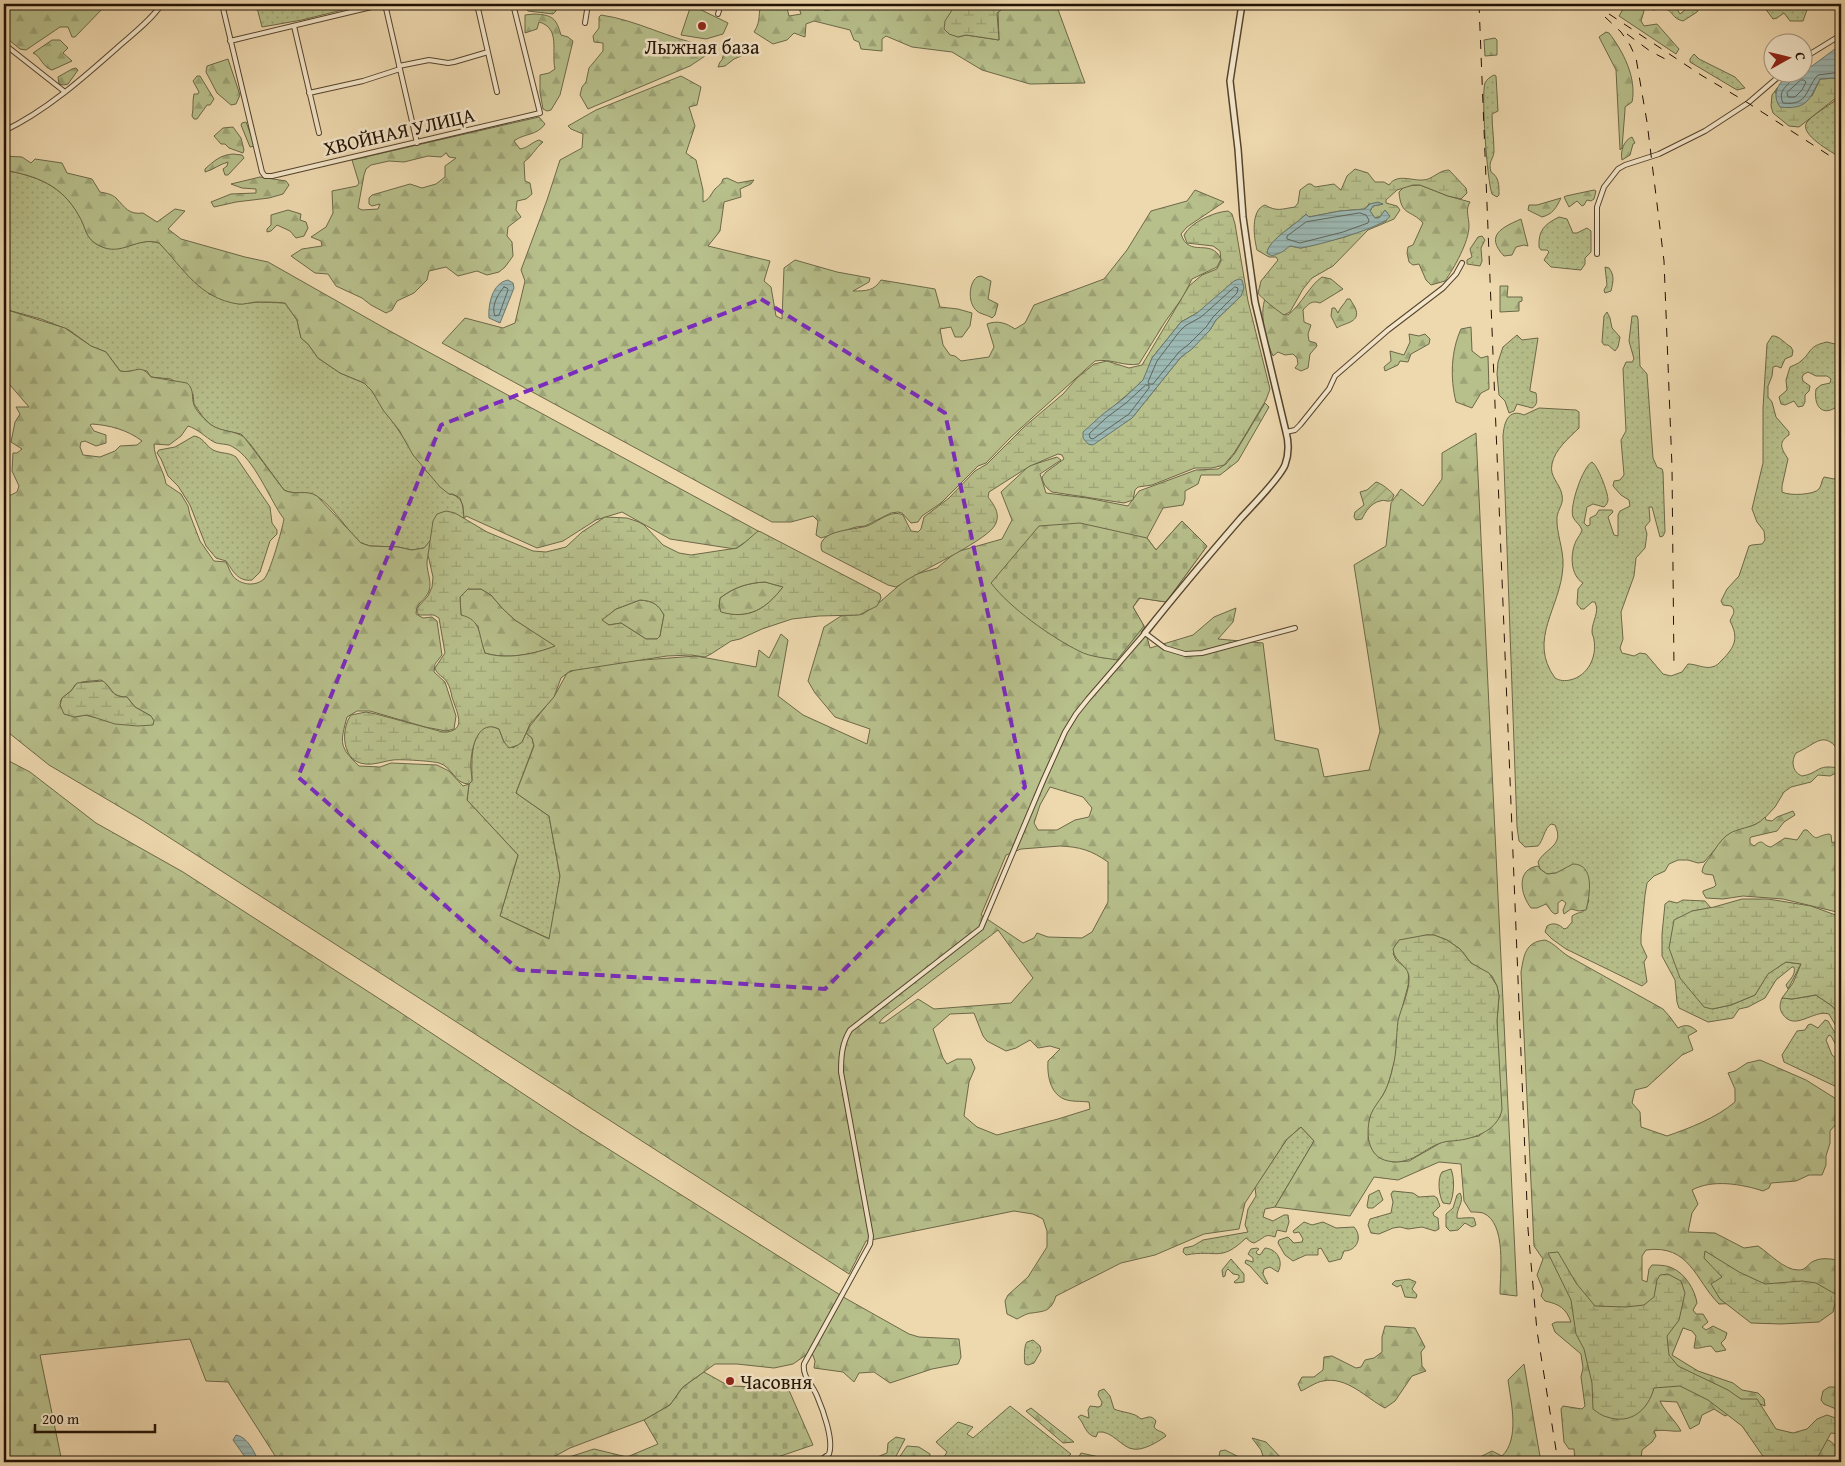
<svg xmlns="http://www.w3.org/2000/svg" width="1845" height="1466" font-family="'Gentium Book Plus',serif">
<style>
.grass{fill:url(#grass-dots);stroke:#6c6848}
.forest{fill:url(#forest-firs);stroke:#6c6848;fill-rule:evenodd}
.wetland{fill:url(#wetland-marsh);stroke:#6c6848;fill-rule:evenodd}
.cemetery{fill:url(#cemetery-stones);stroke:#6c6848}
.garden{fill:url(#garden-furrows);stroke:#6c6848}
.pitch{fill:#b7bf8b;stroke:#6c6848}
.water{fill:url(#water-rules);stroke:#6b766d}
.lines{fill:none;stroke-linecap:round;stroke-linejoin:round}
.shore{stroke:#5f655c;stroke-width:1}
.minor-casing{stroke:#55442e;stroke-width:6}
.tertiary-casing{stroke:#55442e;stroke-width:8}
.minor{stroke:#f4e6ca;stroke-width:4}
.tertiary{stroke:#f4e6ca;stroke-width:5}
.rail{stroke:#221204;stroke-width:1;stroke-dasharray:9 9;stroke-linecap:butt}
.marked{fill:none;stroke:#7b2cbf;stroke-width:4;stroke-dasharray:10 6;stroke-linejoin:round}
.poi-dot{fill:#8f2418;stroke:#f4e6ca;stroke-width:2}
.labels{text-anchor:middle;dominant-baseline:central;stroke-width:5;stroke-linejoin:round;paint-order:stroke}
.poi-label{font-size:20px;fill:#221204;stroke:#f4e6ca}
.street-label{font-size:20px;fill:#221204;stroke:#f4e6ca}
</style>
<defs>
<pattern id="grass-dots" width="8" height="8" patternUnits="userSpaceOnUse" patternTransform="scale(1.25)"><rect width="8" height="8" fill="#b7bf8b"/><path d="M2 2h.1M6 6h.1" fill="none" stroke="#9da376" stroke-width="1.8" stroke-linecap="round"/></pattern>
<pattern id="forest-firs" width="22" height="20" patternUnits="userSpaceOnUse" patternTransform="scale(1.25)"><rect width="22" height="20" fill="#b7bf8b"/><path d="M5 1l3.5 6h-7zM16 11l3.5 6h-7z" fill="#9da376"/></pattern>
<pattern id="wetland-marsh" width="20" height="14" patternUnits="userSpaceOnUse" patternTransform="scale(1.25)"><rect width="20" height="14" fill="#b7bf8b"/><path d="M1 5h8M5 5V1M11 12h8M15 12V8" fill="none" stroke="#9da376"/></pattern>
<pattern id="cemetery-stones" width="16" height="16" patternUnits="userSpaceOnUse" patternTransform="scale(1.25)"><rect width="16" height="16" fill="#b7bf8b"/><path d="M2 7V4a2 2 0 0 1 4 0v3zM10 15v-3a2 2 0 0 1 4 0v3z" fill="#9da376"/></pattern>
<pattern id="garden-furrows" width="10" height="10" patternUnits="userSpaceOnUse" patternTransform="scale(1.25)"><rect width="10" height="10" fill="#b7bf8b"/><path d="M-1 1l2-2M0 10L10 0M9 11l2-2" fill="none" stroke="#9da376"/></pattern>
<pattern id="water-rules" width="6" height="5" patternUnits="userSpaceOnUse" patternTransform="scale(1.25)"><rect width="6" height="5" fill="#9cb8b3"/><path d="M0 2.5h6" fill="none" stroke="#869d98"/></pattern>
</defs>
<rect width="100%" height="100%" fill="#eed8ae"/>
<filter id="stains"><feTurbulence type="fractalNoise" baseFrequency=".004" numOctaves="4"/><feColorMatrix values="0 0 0 0 .2 0 0 0 0 .09 0 0 0 0 .02 0 0 0 .5 -.17"/></filter>
<radialGradient id="worn" r=".72"><stop offset=".6" stop-color="#630" stop-opacity="0"/><stop offset="1" stop-color="#630" stop-opacity=".3"/></radialGradient>
<!-- grass -->
<path class="grass" d="M 256,4 L 366,4 L 302,20 L 262,27 Z
M 521,4 L 550,4 L 555,8 L 556,11 L 553,14 L 528,11 Z
M 1645,4 L 1682,4 L 1677,9 L 1680,14 L 1686,9 L 1697,5 L 1700,7 L 1697,12 L 1683,21 C 1667,17 1676,5 1653,10 Z
M 1762,4 L 1809,4 L 1803,21 L 1790,21 L 1784,13 L 1777,18 L 1773,19 Z
M 1694,54 L 1699,59 L 1735,77 L 1745,88 L 1737,90 L 1690,62 L 1690,59 Z
M 1494,75 L 1496,76 L 1498,111 L 1492,114 C 1492,126 1494,139 1494,152 C 1493,160 1488,161 1491,172 C 1499,177 1499,185 1499,195 L 1497,197 L 1492,194 C 1487,181 1481,94 1485,83 C 1487,79 1490,77 1494,75 Z
M 1841,95 L 1841,158 C 1832,152 1798,134 1807,122 C 1815,112 1832,105 1841,95 Z
M 4,170 C 37,176 61,185 79,215 C 86,227 86,240 100,246 C 122,255 138,236 159,243 L 209,294 L 239,304 L 259,302 L 285,303 L 297,320 L 301,338 L 308,344 L 318,358 L 340,373 L 364,383 L 372,391 L 426,471 L 449,494 C 463,496 463,506 464,518 L 424,548 L 412,550 L 398,547 L 370,546 L 361,543 C 346,530 333,506 318,497 C 307,489 295,496 284,490 L 251,445 L 241,434 L 218,429 L 211,425 L 203,417 L 194,404 L 193,394 L 171,379 L 151,377 L 147,371 C 137,368 130,373 120,371 L 106,352 L 91,346 L 69,330 L 41,319 L 4,309 Z
M 1559,217 L 1567,219 L 1573,233 L 1577,233 L 1587,228 L 1591,231 L 1591,252 L 1585,258 L 1585,264 L 1581,270 L 1551,267 L 1544,260 L 1549,252 L 1547,250 L 1541,250 L 1539,247 C 1538,230 1545,224 1559,217 Z
M 1482,236 L 1485,240 L 1481,248 L 1482,261 L 1480,266 L 1467,264 L 1467,260 L 1472,257 L 1470,249 L 1478,237 Z
M 1605,267 L 1609,268 C 1615,276 1613,282 1611,291 L 1605,293 L 1604,290 L 1607,285 Z
M 1607,312 L 1610,318 L 1612,328 L 1620,337 L 1618,347 L 1615,351 L 1608,345 L 1604,345 L 1602,342 L 1604,316 Z
M 1632,316 L 1637,316 L 1638,319 L 1640,366 L 1647,374 L 1653,458 L 1657,467 L 1662,469 L 1663,472 L 1665,532 L 1663,536 L 1660,537 L 1652,507 L 1649,507 L 1650,521 L 1645,527 L 1647,534 L 1645,548 L 1636,558 L 1634,576 L 1621,612 L 1623,639 L 1620,648 L 1622,653 L 1634,656 L 1640,653 L 1646,654 L 1663,674 L 1671,676 L 1682,672 L 1688,664 C 1696,664 1705,669 1712,667 C 1717,666 1719,663 1722,660 C 1735,647 1739,638 1730,621 C 1732,615 1737,612 1731,606 L 1723,605 L 1721,601 L 1727,589 L 1739,576 L 1749,546 L 1752,545 L 1762,544 L 1765,540 L 1764,531 L 1757,522 L 1752,509 L 1763,463 L 1763,408 L 1767,344 L 1772,336 C 1779,335 1785,344 1791,347 L 1793,351 L 1792,356 L 1785,359 L 1781,368 L 1776,366 L 1773,367 L 1772,376 L 1768,386 L 1768,397 L 1772,402 L 1776,417 L 1789,432 L 1789,435 C 1777,443 1782,449 1788,459 L 1782,486 L 1782,492 C 1789,496 1814,495 1819,489 C 1822,485 1821,481 1824,477 L 1834,479 L 1838,476 L 1841,477 L 1841,754 C 1824,728 1817,744 1796,753 C 1791,761 1792,772 1802,776 C 1820,773 1816,764 1838,768 L 1838,772 L 1830,776 L 1818,775 L 1811,782 L 1791,787 L 1784,792 L 1775,807 L 1761,822 L 1727,836 L 1704,862 L 1698,863 L 1688,860 L 1678,860 L 1669,864 L 1665,871 L 1654,876 L 1647,883 L 1645,895 L 1641,936 L 1641,944 L 1647,957 L 1644,962 L 1647,982 L 1642,986 L 1566,949 L 1552,939 L 1545,932 L 1547,926 C 1553,922 1559,924 1564,929 L 1567,928 L 1572,922 L 1572,916 C 1583,909 1583,917 1589,900 L 1556,873 L 1547,874 L 1540,869 L 1538,862 C 1545,848 1565,846 1555,825 L 1551,824 C 1544,829 1544,839 1538,846 L 1525,847 L 1519,841 L 1517,827 L 1503,436 C 1504,423 1508,408 1524,415 L 1539,408 L 1576,410 L 1579,412 L 1579,428 C 1569,438 1555,449 1552,464 C 1549,477 1560,483 1562,495 C 1564,504 1558,509 1557,517 C 1556,533 1564,550 1563,566 C 1561,608 1527,639 1555,678 C 1560,681 1565,681 1570,680 C 1588,676 1597,657 1594,640 C 1594,637 1592,635 1592,632 C 1592,620 1600,613 1595,602 L 1592,602 L 1584,609 L 1581,609 L 1577,604 L 1578,589 L 1583,583 C 1570,575 1570,554 1576,541 C 1578,537 1581,534 1582,530 C 1580,524 1575,522 1573,517 C 1569,507 1583,466 1592,462 C 1598,466 1608,492 1608,500 C 1607,504 1607,504 1604,507 L 1593,504 L 1587,507 L 1584,523 L 1587,526 L 1590,525 L 1590,518 L 1596,515 L 1599,510 L 1612,510 L 1613,512 L 1608,517 L 1614,535 L 1618,536 L 1618,515 L 1620,511 L 1630,506 L 1629,500 L 1621,495 L 1613,486 L 1614,481 L 1620,480 L 1624,475 L 1621,440 L 1626,431 L 1623,369 L 1626,362 L 1632,362 L 1634,359 L 1629,341 Z
M 1517,335 L 1522,340 L 1538,338 L 1530,389 L 1530,391 L 1536,393 C 1537,399 1538,405 1532,408 L 1517,404 L 1514,411 L 1509,413 L 1505,401 L 1499,395 L 1497,374 L 1498,362 L 1503,347 Z
M 1827,342 L 1835,344 L 1841,350 L 1841,403 C 1826,418 1813,410 1816,389 L 1821,385 L 1830,383 L 1831,379 L 1827,376 L 1816,376 L 1808,372 L 1804,374 L 1802,377 L 1803,381 L 1810,386 L 1809,391 L 1805,395 L 1805,402 L 1803,406 L 1798,407 L 1794,401 L 1785,405 L 1781,404 L 1779,397 L 1787,390 L 1786,380 L 1790,367 C 1794,365 1798,364 1801,361 C 1812,352 1808,346 1827,342 Z
M 194,436 C 203,437 206,446 213,450 C 221,454 229,452 236,457 L 270,507 L 272,523 L 277,530 L 277,534 L 270,541 L 260,572 L 252,580 C 238,582 233,571 226,561 L 216,558 L 206,546 L 190,505 L 178,486 L 168,476 L 161,459 L 157,453 L 159,450 L 175,447 Z
M 488,725 L 499,729 L 504,742 L 513,748 L 522,742 L 526,733 L 532,738 L 534,745 L 516,793 L 549,816 L 560,876 L 550,939 L 500,916 L 518,855 L 467,800 L 469,784 L 472,781 C 472,765 469,733 488,725 Z
M 1683,900 L 1705,901 L 1711,908 L 1692,911 L 1712,1009 L 1731,1005 L 1755,995 L 1768,973 L 1786,962 L 1801,964 L 1788,989 L 1786,985 C 1790,979 1796,975 1794,967 L 1792,967 L 1776,980 L 1765,998 L 1748,1007 L 1739,1009 L 1733,1018 L 1708,1022 L 1679,1008 L 1677,1002 L 1675,980 L 1662,956 L 1662,934 L 1665,904 L 1669,901 L 1677,903 Z
M 1816,995 L 1832,1006 L 1841,1016 L 1841,1035 L 1829,1014 C 1813,1009 1794,1033 1782,1013 C 1779,1008 1780,1003 1782,998 L 1792,999 Z
M 1825,1020 L 1828,1021 L 1841,1043 L 1841,1054 L 1831,1036 L 1829,1035 L 1826,1040 L 1832,1055 L 1841,1063 L 1841,1089 L 1784,1062 L 1782,1055 L 1797,1031 L 1805,1030 L 1808,1025 L 1811,1024 L 1818,1028 Z
M 1301,1127 L 1314,1141 L 1275,1207 L 1265,1209 L 1263,1217 L 1273,1221 L 1284,1215 L 1288,1215 L 1289,1222 L 1286,1232 L 1277,1230 L 1275,1237 C 1264,1233 1265,1238 1254,1243 L 1251,1242 L 1246,1238 C 1220,1263 1217,1249 1186,1255 L 1183,1252 L 1184,1248 L 1193,1246 L 1203,1240 L 1248,1232 L 1245,1225 L 1248,1209 L 1256,1196 L 1255,1187 L 1287,1139 Z
M 1451,1169 C 1455,1179 1454,1195 1450,1204 L 1443,1203 C 1439,1196 1437,1179 1442,1172 Z
M 1379,1190 L 1383,1200 L 1373,1208 L 1368,1208 L 1367,1206 L 1369,1195 Z
M 1393,1191 L 1413,1193 L 1419,1197 L 1434,1196 L 1437,1198 L 1440,1206 L 1433,1213 L 1434,1216 L 1438,1218 L 1439,1229 L 1435,1231 L 1422,1227 L 1408,1229 L 1400,1227 L 1393,1228 L 1379,1234 L 1371,1233 L 1368,1225 L 1370,1219 L 1391,1213 L 1393,1202 L 1391,1194 Z
M 1460,1193 C 1465,1202 1456,1208 1457,1218 C 1459,1219 1468,1217 1474,1218 L 1476,1225 L 1472,1227 L 1465,1223 L 1458,1230 L 1450,1231 L 1446,1227 L 1446,1214 L 1453,1208 L 1457,1195 Z
M 1304,1222 L 1312,1225 L 1323,1222 L 1336,1228 L 1354,1227 C 1363,1237 1357,1251 1344,1251 L 1341,1259 L 1329,1262 L 1321,1248 L 1318,1249 L 1318,1255 L 1306,1255 L 1293,1261 L 1285,1255 L 1278,1243 L 1279,1240 L 1288,1237 L 1294,1243 L 1302,1242 L 1303,1239 L 1299,1232 L 1294,1233 L 1293,1231 Z
M 1257,1248 L 1259,1249 L 1256,1252 L 1257,1254 L 1260,1255 L 1265,1248 C 1277,1249 1284,1261 1278,1272 L 1270,1267 L 1264,1269 L 1263,1274 L 1268,1284 L 1265,1283 L 1250,1266 L 1245,1263 L 1246,1260 L 1253,1262 L 1253,1258 L 1248,1254 L 1251,1249 Z
M 1231,1259 L 1244,1274 L 1244,1282 L 1235,1283 L 1234,1282 L 1239,1278 L 1239,1275 L 1233,1274 L 1228,1269 L 1226,1271 L 1225,1276 L 1223,1277 L 1222,1270 Z
M 1409,1279 L 1416,1282 L 1412,1289 L 1417,1295 L 1416,1298 L 1405,1297 L 1401,1285 L 1397,1287 L 1392,1284 L 1395,1281 Z
M 1033,1340 L 1040,1346 L 1041,1351 L 1034,1363 L 1028,1365 L 1025,1364 C 1024,1359 1024,1345 1027,1342 Z
M 1104,1389 L 1110,1396 L 1114,1409 C 1123,1413 1134,1412 1141,1419 C 1147,1418 1151,1414 1156,1421 L 1154,1427 C 1157,1432 1164,1431 1166,1436 C 1158,1442 1143,1451 1133,1449 C 1122,1448 1112,1430 1098,1432 L 1096,1437 C 1085,1435 1085,1424 1078,1417 L 1081,1415 L 1089,1418 L 1088,1410 L 1090,1406 L 1098,1407 L 1101,1406 L 1102,1402 L 1098,1395 L 1099,1391 Z
M 1010,1406 L 1071,1454 L 1062,1462 L 941,1462 L 947,1452 L 936,1442 L 958,1422 L 973,1427 L 967,1434 L 973,1438 Z
M 896,1437 L 905,1439 L 893,1462 L 865,1462 L 887,1453 L 888,1443 Z"/>
<!-- forest -->
<path class="forest" d="M 4,4 L 107,4 L 75,37 L 72,37 L 68,27 L 60,27 L 26,50 L 20,49 L 4,36 Z
M 762,4 L 786,4 L 789,16 L 801,14 L 798,5 L 800,4 L 823,4 L 824,10 L 830,10 L 831,4 L 891,4 L 893,6 L 898,4 L 956,4 L 954,7 L 958,37 L 966,35 L 999,40 L 998,12 L 1009,4 L 1056,4 L 1085,83 L 1030,84 L 982,70 L 952,52 L 912,47 L 886,36 L 882,39 L 882,51 L 861,49 L 859,42 L 854,40 L 850,30 L 814,21 L 806,24 L 805,37 L 794,33 L 787,40 L 773,44 L 754,32 C 762,20 757,12 762,4 Z
M 1626,4 L 1640,4 L 1644,11 L 1641,21 L 1644,26 L 1657,24 L 1679,49 L 1676,54 L 1619,16 Z
M 534,14 C 553,15 556,18 561,35 L 568,37 L 573,41 L 560,95 L 551,110 L 547,111 L 543,109 L 540,92 L 540,75 L 549,73 L 555,69 C 551,52 561,28 539,22 L 537,29 L 525,33 L 525,15 Z
M 601,15 C 637,20 669,39 704,45 L 708,50 L 708,54 L 690,66 L 588,109 L 580,95 L 582,87 L 586,82 L 589,68 L 603,51 L 603,43 L 594,42 L 593,36 L 599,28 L 599,17 Z
M 1606,32 L 1609,33 C 1623,51 1637,78 1632,102 L 1625,107 L 1625,110 L 1622,148 L 1620,150 L 1616,70 L 1599,37 Z
M 1495,38 L 1497,40 L 1497,55 L 1485,56 L 1484,40 Z
M 52,40 L 60,40 L 68,48 L 63,53 L 72,61 L 52,70 C 42,67 41,56 33,53 Z
M 736,46 L 741,49 L 741,56 L 734,59 L 725,66 L 718,67 L 720,62 L 722,60 L 725,49 Z
M 228,59 L 240,95 L 236,104 L 231,105 L 217,93 L 206,72 L 207,66 Z
M 72,69 L 76,68 L 78,70 L 68,84 L 64,85 L 59,84 L 58,77 Z
M 197,76 L 200,76 L 214,99 L 210,105 L 207,105 L 197,119 L 194,119 L 192,116 C 194,107 192,102 194,94 L 198,94 L 199,92 L 193,81 Z
M 681,76 L 701,87 L 697,105 L 689,107 L 695,126 L 686,153 L 696,160 L 703,190 L 703,202 C 710,199 710,195 715,189 C 719,185 721,185 723,179 L 727,178 L 738,183 L 754,180 L 751,184 L 740,189 L 741,197 L 724,202 L 720,231 L 708,246 L 770,261 L 764,281 L 771,287 L 776,316 L 782,319 L 784,268 L 795,260 L 837,272 L 870,278 L 869,282 L 853,291 C 866,291 874,291 881,280 L 935,289 L 940,307 L 958,309 L 972,313 L 970,326 L 962,337 L 955,337 L 951,327 L 940,329 L 943,345 L 950,355 L 955,356 L 961,361 L 989,357 L 994,347 L 987,324 C 998,320 1006,323 1015,329 L 1025,323 L 1034,305 L 1104,279 L 1127,250 L 1151,211 L 1187,201 L 1195,190 L 1224,202 L 1187,227 L 1181,234 C 1189,259 1211,237 1221,259 L 1217,267 L 1192,279 L 1183,297 L 1165,322 L 1139,364 C 1124,367 1111,358 1095,361 L 1011,437 L 986,463 L 978,466 L 941,503 L 922,516 L 918,522 L 911,523 L 902,513 L 898,512 L 891,513 L 865,526 L 856,527 L 821,538 L 816,535 L 818,521 L 813,516 L 791,522 L 772,522 L 442,343 L 465,318 L 503,328 L 515,323 L 525,281 L 521,270 L 547,200 L 560,160 L 582,148 L 583,134 L 571,129 L 568,126 L 596,110 Z
M 539,117 L 545,124 C 537,136 524,133 514,141 L 520,149 C 528,148 532,142 539,140 L 543,142 C 535,148 532,157 524,162 L 525,181 L 530,183 L 532,194 L 526,199 L 517,201 L 516,210 L 521,217 L 508,227 L 507,236 L 512,242 L 513,256 L 505,267 L 499,272 L 487,275 L 477,271 L 458,276 L 446,267 L 429,271 L 427,280 L 414,293 L 397,301 L 392,310 L 386,313 L 371,305 L 362,298 L 336,286 L 328,274 L 315,273 L 291,256 L 302,249 L 322,246 L 321,241 L 311,237 L 326,227 L 333,213 L 332,191 L 357,186 L 359,183 L 352,160 ZM 446,153 L 449,157 L 456,158 L 445,166 L 445,177 L 436,184 L 422,188 L 410,184 L 372,195 L 369,198 L 369,204 L 372,206 L 380,204 L 378,209 L 362,210 L 358,208 L 364,175 L 366,169 L 371,165 L 389,161 L 404,162 L 428,156 L 441,157 Z
M 246,122 L 255,146 L 250,147 L 241,125 L 242,123 Z
M 233,127 L 241,138 L 244,150 L 243,153 L 229,148 L 225,144 L 221,144 L 214,136 L 223,128 Z
M 1632,137 L 1635,143 L 1633,144 L 1630,155 L 1622,160 C 1620,151 1624,140 1632,137 Z
M 233,154 L 242,155 L 244,158 L 228,175 L 225,175 L 223,169 L 227,166 L 228,162 C 220,164 213,170 205,172 L 205,169 C 214,161 220,155 233,154 Z
M 4,156 L 22,157 L 31,163 L 35,159 L 62,163 L 67,173 L 92,179 L 100,192 C 105,193 112,194 116,198 C 125,207 128,215 143,213 L 157,222 L 175,209 L 185,211 L 168,229 L 181,239 L 245,257 L 268,262 L 388,330 L 760,532 L 735,549 L 670,539 L 622,512 L 596,520 L 563,541 L 537,548 L 466,516 L 462,522 L 434,536 C 432,544 427,555 427,563 C 427,573 432,581 429,591 C 425,601 416,602 416,614 L 423,618 L 432,617 L 437,621 L 442,655 L 435,664 L 434,672 L 445,682 L 456,716 L 454,729 L 446,731 L 425,727 L 370,711 L 357,711 L 347,717 C 340,743 339,747 359,766 L 380,767 L 391,763 L 437,765 L 449,771 L 463,786 L 469,784 L 467,800 L 518,855 L 500,916 L 549,939 L 560,876 L 549,816 L 516,793 L 534,746 L 532,738 L 526,733 L 530,726 L 555,695 L 567,673 L 590,664 L 696,656 L 756,667 L 759,650 L 769,658 L 781,634 L 788,640 L 778,696 L 803,715 L 867,744 L 870,729 L 835,717 L 815,693 L 808,681 L 824,627 L 841,616 L 863,614 L 881,601 L 910,576 L 937,568 L 956,552 L 1002,539 L 1012,520 L 1001,492 L 1029,466 L 1057,457 L 1061,460 L 1040,474 L 1046,493 L 1087,498 L 1128,506 L 1139,491 L 1196,470 L 1218,469 L 1226,464 L 1235,453 L 1265,403 L 1269,407 L 1238,461 L 1220,475 L 1201,475 L 1198,484 L 1185,491 L 1185,499 L 1183,505 L 1163,508 L 1147,538 L 1156,550 L 1182,521 L 1207,546 L 1166,602 L 1140,598 L 1133,607 L 1144,626 L 1150,648 L 1193,635 L 1214,617 L 1236,608 L 1233,622 L 1218,639 L 1263,643 L 1275,740 L 1318,749 L 1324,777 L 1369,770 L 1380,731 L 1354,565 L 1386,546 L 1391,503 L 1401,489 L 1423,506 L 1442,479 L 1442,453 L 1476,433 L 1517,1296 L 1500,1294 C 1500,1273 1507,1223 1483,1213 C 1479,1212 1474,1212 1471,1212 L 1464,1201 L 1461,1164 L 1439,1162 L 1398,1180 L 1374,1177 L 1350,1216 L 1275,1207 L 1314,1141 L 1301,1127 L 1287,1139 L 1245,1203 L 1239,1229 L 1204,1234 L 1155,1255 L 1121,1263 L 1056,1296 C 1051,1311 1046,1311 1032,1313 C 1027,1313 1021,1317 1017,1319 L 1007,1314 L 1005,1301 L 1008,1295 L 1028,1277 L 1047,1247 L 1047,1231 L 1043,1219 L 1033,1214 L 1014,1211 L 866,1241 L 849,1274 L 142,820 L 49,765 L 4,729 L 4,495 L 11,495 L 17,492 L 19,486 L 12,471 L 13,453 L 17,453 L 22,449 L 11,442 L 15,422 L 20,414 L 16,407 L 29,407 L 4,378 L 4,309 L 65,328 L 91,346 L 106,352 L 120,371 C 136,374 139,362 151,377 L 187,383 C 195,390 191,398 194,405 C 197,412 205,420 210,424 C 220,432 234,430 244,437 L 284,490 C 295,496 306,489 317,496 L 361,543 L 370,546 L 398,547 L 412,550 L 424,548 L 434,536 L 464,518 L 463,506 L 460,498 L 453,494 L 449,494 L 440,487 L 413,455 L 399,430 L 383,410 L 372,391 L 364,383 L 340,373 L 318,358 L 308,344 L 301,338 L 297,320 L 285,303 C 276,302 266,302 257,302 C 251,302 244,305 238,304 C 199,298 184,269 159,243 C 137,236 122,257 100,246 C 84,238 87,229 79,216 C 62,185 37,176 4,170 ZM 92,424 C 109,425 128,430 142,441 L 137,445 L 120,446 L 115,451 L 100,457 L 83,455 L 80,447 L 81,442 L 85,441 L 96,446 L 106,443 L 106,435 L 94,431 L 90,425 ZM 188,426 C 198,429 205,437 214,442 C 220,445 227,443 233,447 C 255,459 269,499 284,519 C 282,530 270,573 264,579 C 255,587 240,585 233,576 C 230,572 228,566 226,562 L 214,561 L 200,541 L 190,515 L 188,506 L 181,494 L 166,484 C 164,470 154,459 154,444 L 169,445 L 181,436 ZM 101,680 C 113,687 110,697 127,697 L 135,707 L 151,716 L 93,717 L 85,715 L 74,717 L 60,703 L 62,698 L 71,691 L 75,685 L 82,682 ZM 1050,787 L 1083,797 L 1092,808 L 1089,817 L 1075,820 L 1057,830 L 1038,830 L 1034,823 L 1040,805 ZM 1060,846 C 1080,847 1091,850 1108,862 L 1108,902 L 1092,932 L 1082,938 L 1048,937 L 1037,933 L 1034,938 L 1023,943 L 981,915 L 1006,855 L 1021,849 ZM 998,930 L 1033,978 L 1011,1003 L 934,1009 L 918,999 L 884,1023 L 879,1023 L 883,1018 ZM 1426,935 L 1434,935 L 1447,940 L 1460,949 L 1471,963 L 1492,976 L 1497,986 L 1499,996 L 1497,1021 L 1500,1117 L 1479,1136 L 1442,1142 L 1409,1161 L 1393,1162 L 1375,1154 L 1368,1139 L 1370,1117 L 1387,1088 L 1395,1061 L 1399,1020 L 1409,982 L 1408,970 L 1396,960 L 1393,953 ZM 974,1013 L 983,1036 L 987,1041 L 1006,1051 L 1016,1048 L 1030,1040 L 1038,1048 L 1050,1046 L 1060,1049 L 1048,1061 C 1047,1075 1050,1093 1064,1099 C 1071,1102 1081,1101 1089,1102 L 1090,1109 L 1058,1119 L 997,1135 L 977,1127 L 964,1116 L 969,1082 L 975,1068 L 971,1059 L 957,1059 L 947,1064 L 943,1058 L 933,1029 L 950,1014 Z
M 260,177 L 286,181 L 289,185 L 283,194 L 269,198 L 236,202 L 214,207 L 211,202 L 231,194 L 256,193 L 256,189 L 242,188 L 231,184 Z
M 1420,185 L 1448,196 L 1470,202 C 1465,210 1469,217 1469,226 C 1469,242 1454,268 1445,281 L 1431,285 L 1426,280 L 1419,264 L 1413,265 L 1409,262 L 1407,253 L 1408,247 L 1413,245 L 1423,223 C 1411,209 1401,217 1399,192 L 1405,186 Z
M 1594,190 L 1596,191 L 1594,199 L 1591,201 L 1587,200 L 1584,205 L 1582,206 L 1577,201 L 1569,207 L 1564,197 L 1566,196 Z
M 1561,198 C 1556,208 1553,214 1542,217 L 1528,210 L 1529,205 L 1537,205 Z
M 288,210 L 301,214 L 300,220 L 306,222 L 308,228 L 304,236 L 296,238 L 290,231 L 277,225 L 271,231 L 267,232 L 267,229 L 271,225 L 271,215 Z
M 1521,219 L 1528,246 L 1524,245 L 1516,247 L 1512,255 L 1504,256 C 1484,235 1503,227 1521,219 Z
M 981,276 L 991,281 L 988,299 L 998,304 L 995,315 L 992,318 C 988,315 980,314 977,311 C 968,304 968,284 977,277 Z
M 1322,277 L 1331,279 L 1343,289 L 1320,303 C 1312,300 1308,304 1303,310 L 1304,322 L 1311,325 L 1308,334 L 1309,341 L 1316,343 L 1317,346 L 1310,354 L 1308,368 L 1301,371 L 1295,368 L 1298,364 L 1297,358 L 1293,354 L 1285,355 L 1278,352 L 1273,356 C 1265,339 1258,311 1267,294 L 1282,314 L 1288,315 C 1301,305 1310,285 1322,277 Z
M 1500,286 L 1508,286 L 1507,297 L 1522,297 L 1522,301 L 1519,302 L 1519,311 L 1500,312 Z
M 1347,299 L 1350,299 C 1352,303 1355,306 1356,310 C 1360,323 1343,323 1337,328 L 1331,316 L 1332,308 L 1335,308 L 1338,313 C 1340,307 1344,305 1347,299 Z
M 1471,327 L 1472,351 L 1481,358 L 1488,356 L 1489,389 L 1481,393 L 1472,408 L 1456,402 C 1450,378 1451,351 1461,329 Z
M 1409,334 L 1419,336 L 1425,334 L 1430,339 L 1429,344 L 1411,354 L 1408,362 L 1400,361 L 1398,365 L 1385,371 L 1384,367 L 1391,361 L 1390,351 L 1404,355 L 1410,342 Z
M 765,582 L 783,587 C 766,609 750,619 721,613 L 719,606 L 720,598 C 735,587 747,583 765,582 Z
M 468,589 L 481,589 L 491,595 L 503,609 L 515,620 L 556,646 C 535,654 507,660 485,653 L 480,639 L 478,626 L 461,615 L 460,597 Z
M 640,600 C 653,601 658,604 664,615 L 660,636 L 657,639 L 646,639 L 621,623 L 609,625 L 601,620 L 616,609 Z
M 9,761 L 30,772 L 96,823 L 183,872 L 392,1007 L 575,1128 L 845,1298 L 909,1334 L 919,1337 L 959,1339 L 961,1357 L 958,1364 L 932,1369 L 890,1383 L 874,1372 L 859,1373 L 854,1382 L 843,1372 L 814,1368 L 815,1361 L 812,1353 L 806,1355 L 793,1364 L 774,1368 L 737,1364 L 715,1364 L 683,1387 L 670,1405 L 644,1420 L 570,1448 L 548,1460 L 539,1462 L 279,1462 L 228,1382 L 206,1381 L 190,1339 L 40,1355 L 62,1462 L 4,1462 L 4,764 Z
M 1793,811 L 1795,815 L 1784,822 L 1777,831 L 1751,837 L 1750,838 L 1750,843 L 1754,846 C 1764,837 1762,846 1771,847 L 1785,838 L 1797,840 L 1804,830 L 1807,830 C 1819,843 1814,836 1829,834 L 1831,835 L 1832,843 L 1841,839 L 1841,913 L 1783,899 L 1743,896 L 1723,899 L 1706,898 L 1703,893 L 1703,891 L 1714,887 L 1716,885 L 1713,875 L 1705,874 L 1702,872 C 1703,864 1707,862 1711,855 C 1716,848 1720,841 1726,836 C 1738,826 1754,830 1765,817 L 1766,820 L 1772,821 L 1777,817 Z
M 1573,864 C 1595,864 1590,895 1586,910 L 1579,911 L 1571,909 L 1564,914 L 1563,910 L 1566,903 L 1562,900 L 1558,903 L 1558,913 L 1555,914 L 1552,912 L 1546,904 L 1537,908 L 1531,908 C 1520,894 1516,869 1538,866 L 1540,869 L 1547,874 L 1556,873 Z
M 1545,940 C 1554,943 1560,951 1568,956 L 1663,1009 L 1670,1017 L 1678,1028 C 1686,1024 1690,1025 1697,1031 L 1688,1036 L 1693,1050 L 1682,1055 L 1647,1087 L 1635,1090 L 1632,1103 L 1640,1112 L 1641,1127 L 1667,1136 C 1690,1128 1716,1118 1735,1102 L 1735,1089 L 1728,1073 L 1735,1071 L 1747,1063 L 1760,1060 L 1806,1080 L 1841,1102 L 1841,1118 L 1830,1131 L 1830,1143 L 1826,1156 L 1826,1165 L 1822,1175 L 1809,1175 L 1796,1181 L 1771,1183 L 1769,1188 L 1763,1191 C 1742,1184 1712,1179 1692,1190 L 1698,1204 L 1692,1213 L 1688,1232 L 1715,1233 L 1744,1248 L 1758,1246 C 1769,1253 1784,1270 1798,1270 C 1806,1271 1808,1263 1814,1261 C 1822,1257 1833,1259 1841,1261 L 1841,1303 L 1820,1300 L 1719,1304 C 1695,1280 1690,1244 1646,1250 L 1642,1256 L 1642,1280 L 1647,1282 L 1649,1269 L 1652,1265 C 1658,1265 1666,1265 1672,1268 C 1685,1273 1695,1290 1697,1303 L 1693,1310 L 1696,1314 L 1703,1314 L 1708,1322 L 1702,1327 L 1706,1330 L 1713,1326 L 1727,1333 L 1725,1339 L 1721,1343 L 1726,1350 L 1716,1352 L 1711,1346 C 1705,1346 1700,1349 1694,1348 L 1696,1336 L 1692,1331 L 1683,1328 L 1672,1355 L 1698,1371 L 1733,1383 L 1742,1390 L 1758,1393 L 1764,1399 L 1765,1406 L 1753,1401 L 1725,1416 L 1714,1409 L 1702,1415 L 1699,1424 L 1690,1429 L 1677,1402 L 1660,1401 C 1665,1412 1675,1420 1681,1431 C 1671,1432 1664,1429 1654,1431 L 1656,1436 L 1652,1442 L 1642,1450 L 1641,1459 L 1639,1462 L 1575,1462 L 1574,1449 L 1569,1449 L 1564,1442 L 1561,1409 L 1563,1406 L 1582,1409 L 1585,1406 L 1581,1377 L 1583,1368 L 1581,1354 L 1555,1332 L 1552,1324 L 1556,1322 L 1571,1322 C 1566,1308 1559,1304 1545,1301 L 1541,1296 L 1543,1290 L 1537,1275 L 1543,1259 L 1534,1246 L 1521,972 C 1524,955 1525,942 1545,940 Z
M 1385,1326 L 1415,1328 L 1425,1347 L 1421,1352 L 1422,1366 L 1426,1371 L 1412,1376 L 1395,1401 L 1385,1408 C 1366,1398 1347,1376 1323,1381 C 1316,1382 1308,1388 1301,1391 L 1298,1384 L 1302,1377 L 1314,1377 L 1323,1370 L 1324,1357 L 1332,1356 L 1356,1368 L 1361,1367 L 1365,1360 L 1374,1358 L 1382,1352 L 1382,1337 Z
M 1524,1364 L 1541,1462 L 1478,1462 L 1480,1457 L 1492,1451 L 1502,1456 C 1520,1439 1511,1402 1508,1380 Z
M 1829,1387 L 1841,1387 L 1841,1411 L 1824,1404 L 1821,1400 L 1823,1391 Z
M 1031,1408 L 1074,1442 L 1063,1443 L 1026,1411 Z
M 1252,1438 L 1266,1442 L 1285,1462 L 1265,1462 L 1261,1450 Z
M 1822,1438 C 1834,1440 1841,1451 1841,1462 L 1813,1462 Z
M 907,1446 L 919,1447 L 930,1454 L 930,1459 L 926,1462 L 896,1462 Z
M 1225,1450 L 1249,1462 L 1218,1462 L 1220,1451 Z
M 1081,1453 L 1113,1460 L 1117,1462 L 1076,1462 Z"/>
<!-- wetland -->
<path class="wetland" d="M 956,4 L 1009,4 L 997,13 L 999,40 L 966,35 L 958,37 L 949,34 L 944,29 L 945,21 Z
M 1841,76 L 1841,94 L 1799,127 L 1789,126 L 1773,113 L 1771,106 L 1772,95 L 1778,87 L 1775,93 L 1812,96 L 1820,79 L 1837,78 Z
M 1355,169 L 1368,173 L 1375,182 L 1384,182 L 1389,185 C 1397,173 1412,181 1423,180 C 1432,180 1439,170 1449,170 L 1466,188 L 1467,193 L 1461,199 L 1448,196 L 1420,185 L 1413,185 L 1397,190 L 1386,200 L 1386,203 L 1397,206 L 1400,210 L 1394,219 L 1368,230 L 1333,266 L 1312,278 L 1303,289 L 1290,312 L 1284,315 C 1279,312 1260,297 1258,293 L 1261,281 L 1278,260 L 1276,257 L 1269,257 L 1257,250 C 1254,238 1250,210 1265,205 C 1277,212 1281,209 1295,207 L 1298,203 L 1300,190 L 1308,184 L 1311,184 L 1315,187 L 1334,184 L 1341,190 L 1347,176 ZM 1369,204 L 1383,204 L 1373,206 L 1370,211 L 1375,218 L 1382,216 L 1384,211 L 1387,212 L 1386,221 L 1345,237 L 1301,248 L 1290,246 L 1267,253 C 1268,240 1297,224 1306,214 L 1309,217 L 1340,211 L 1365,209 Z
M 1228,211 L 1232,214 L 1235,224 L 1248,301 L 1270,389 L 1266,400 L 1244,437 L 1234,453 L 1224,465 L 1212,468 L 1195,468 L 1152,485 L 1138,487 L 1135,490 L 1133,500 L 1124,503 L 1052,492 C 1046,488 1043,484 1042,477 L 1046,472 L 1064,459 L 1062,455 L 1058,454 L 1030,466 L 989,492 L 988,497 C 994,505 1001,514 995,525 C 988,539 928,568 912,577 C 906,580 902,584 896,587 L 888,585 L 822,551 C 814,530 855,530 867,526 C 878,522 891,509 903,515 L 911,531 L 918,532 L 921,529 L 924,517 L 949,498 L 975,471 L 987,464 L 1024,427 L 1063,394 L 1077,378 L 1094,364 L 1107,361 L 1129,368 L 1142,365 L 1189,286 L 1202,275 L 1217,269 L 1221,261 L 1220,251 L 1213,246 L 1187,243 L 1184,235 C 1191,222 1214,212 1228,211 ZM 1241,296 L 1216,320 L 1210,330 L 1192,348 L 1181,357 L 1132,418 L 1090,445 L 1114,406 L 1144,380 L 1152,358 L 1181,322 L 1197,313 Z
M 446,511 L 455,513 L 487,532 L 533,551 L 546,552 L 566,547 L 582,532 L 605,517 L 627,518 L 639,522 L 644,525 L 663,545 L 679,553 L 691,555 L 737,548 L 743,544 L 758,531 L 761,532 L 880,594 L 881,598 L 877,606 L 859,615 L 819,616 L 792,619 L 762,629 L 740,639 L 731,641 L 711,654 L 705,657 L 691,655 L 667,656 L 570,671 L 561,678 L 554,697 L 530,724 L 522,742 L 518,745 L 509,748 L 504,742 L 499,729 C 479,719 472,745 471,761 C 470,768 472,774 472,781 L 469,784 C 454,784 453,767 439,763 C 432,761 400,759 393,760 C 385,761 374,765 366,764 C 342,763 340,730 351,715 L 366,712 L 376,714 L 443,732 C 469,732 456,711 452,697 C 451,692 450,687 447,682 C 443,676 437,675 435,668 L 445,653 L 439,618 L 434,615 L 419,615 L 417,612 L 417,608 L 428,596 L 432,587 L 433,577 L 428,555 L 433,521 L 437,514 ZM 765,582 L 783,587 C 766,609 749,620 721,612 L 719,606 L 720,598 C 734,587 748,583 765,582 ZM 468,589 L 481,589 L 491,595 L 503,609 L 515,620 L 555,646 C 535,654 506,660 485,653 C 478,634 482,620 461,615 L 460,597 ZM 640,600 C 653,601 658,604 664,615 L 660,636 L 657,639 L 646,639 L 621,623 L 609,625 L 602,620 L 616,609 Z
M 103,681 C 113,689 110,697 127,697 L 135,707 L 151,716 L 154,721 L 153,725 L 138,726 L 115,724 L 87,715 L 74,717 L 64,714 L 60,705 L 62,698 L 71,691 L 77,683 Z
M 1742,899 L 1768,899 L 1811,906 L 1841,917 L 1841,1016 L 1832,1006 L 1816,995 L 1792,999 L 1782,998 L 1793,983 L 1801,964 L 1786,962 L 1768,974 L 1755,995 L 1731,1005 L 1712,1009 L 1704,1007 L 1680,978 L 1669,948 L 1674,920 L 1692,911 L 1714,907 Z
M 1426,935 L 1434,935 L 1447,940 L 1460,949 L 1471,963 L 1489,973 L 1497,986 L 1499,996 L 1497,1021 L 1502,1110 C 1497,1132 1471,1140 1451,1141 C 1427,1142 1415,1167 1388,1161 C 1367,1157 1365,1132 1371,1114 C 1374,1107 1379,1101 1383,1095 C 1388,1086 1391,1076 1393,1066 C 1397,1052 1396,1036 1398,1021 C 1401,1008 1408,995 1409,981 C 1411,965 1394,964 1393,949 L 1399,940 Z
M 1705,1251 L 1739,1272 L 1765,1284 L 1802,1281 L 1816,1283 L 1837,1295 L 1833,1312 L 1819,1322 L 1781,1324 L 1751,1323 L 1720,1299 L 1711,1284 L 1722,1277 L 1704,1258 Z
M 1558,1252 L 1576,1283 L 1595,1306 L 1626,1307 L 1644,1305 L 1654,1297 L 1657,1280 L 1660,1275 L 1668,1274 L 1681,1281 L 1685,1293 L 1679,1320 L 1667,1336 L 1669,1355 L 1678,1366 L 1728,1390 L 1741,1399 L 1757,1399 L 1776,1429 L 1793,1433 L 1807,1429 L 1817,1419 L 1827,1415 L 1841,1420 L 1841,1434 L 1831,1433 L 1815,1462 L 1767,1462 L 1742,1426 L 1708,1400 L 1680,1386 L 1654,1388 C 1648,1410 1631,1425 1607,1417 C 1602,1416 1597,1412 1593,1409 L 1592,1383 L 1584,1349 L 1576,1334 L 1571,1300 L 1548,1253 Z"/>
<!-- cemetery -->
<path class="cemetery" d="M 1182,521 L 1207,546 L 1166,602 L 1139,598 L 1133,607 L 1144,626 L 1117,660 C 1106,658 1090,657 1079,651 C 1051,637 1010,608 991,583 L 1039,526 L 1080,523 L 1147,538 L 1156,550 Z
M 704,1372 L 729,1386 L 788,1388 L 813,1445 L 763,1462 L 560,1462 L 563,1459 L 594,1449 L 627,1457 L 658,1444 L 644,1420 L 670,1405 L 683,1387 Z"/>
<!-- garden -->
<path class="garden" d="M 1376,482 C 1381,483 1391,491 1394,495 L 1392,500 C 1387,503 1386,499 1380,501 C 1371,503 1365,512 1362,519 L 1356,520 L 1354,517 L 1355,512 L 1364,505 L 1360,492 L 1367,490 Z"/>
<!-- pitch -->
<path class="pitch" d="M 691,5 L 728,23 L 723,34 L 706,39 L 681,35 Z"/>
<!-- water -->
<path class="water" d="M 1835,49 L 1841,50 L 1841,76 L 1837,78 L 1820,79 C 1809,100 1807,110 1780,107 C 1768,91 1785,72 1802,72 L 1803,69 L 1812,66 Z
M 1378,202 L 1383,204 L 1373,206 L 1370,211 L 1375,218 L 1379,218 L 1385,210 L 1390,216 C 1386,227 1315,246 1301,248 C 1297,248 1293,246 1290,246 L 1282,252 L 1272,256 L 1267,253 C 1268,240 1297,224 1306,214 L 1309,217 L 1340,211 L 1365,209 L 1370,204 Z
M 1239,279 L 1242,280 L 1244,288 L 1241,296 L 1216,320 L 1210,330 L 1192,349 L 1181,357 L 1132,418 L 1093,445 L 1088,444 L 1083,438 L 1083,432 L 1103,414 L 1123,399 L 1143,380 L 1152,358 L 1181,322 L 1197,313 L 1234,281 Z
M 508,280 L 513,283 L 514,288 L 500,323 L 489,318 C 488,305 492,283 508,280 Z
M 236,1435 C 248,1437 254,1452 259,1462 L 254,1462 L 251,1457 L 249,1459 L 245,1457 L 233,1440 Z"/>
<g class="lines">
<!-- shore -->
<path class="shore" d="M 1797,72 C 1793,85 1776,87 1783,103 C 1809,106 1805,89 1818,75 L 1841,72
M 1801,80 L 1804,80 L 1806,82 L 1802,90 L 1795,97 L 1788,97 L 1787,93 Z
M 1360,213 L 1366,215 L 1369,220 L 1368,223 L 1343,232 L 1300,243 L 1287,239 L 1287,236 L 1306,222 Z
M 504,287 L 507,288 L 508,290 L 499,315 L 495,316 C 491,307 497,295 504,287 Z
M 1235,287 L 1238,288 L 1237,293 L 1213,317 L 1206,327 L 1189,344 L 1179,352 L 1153,384 L 1149,384 L 1148,382 L 1157,361 L 1179,332 L 1185,326 L 1201,317 Z
M 1146,385 L 1149,385 L 1149,388 L 1129,414 L 1093,439 L 1090,438 L 1089,434 L 1106,418 L 1126,403 Z"/>
<!-- minor casing -->
<g class="minor-casing">
<path id="minor" d="M 222,4 L 262,172 L 265,176 L 272,176 L 540,113 L 513,4
M 385,4 L 417,143
M 477,4 L 497,92
M 718,14 L 721,4
M 585,23 L 588,4
M 294,26 L 319,133
M 230,41 L 384,4
M 4,44 L 65,92
M 1802,59 L 1841,35
M 399,66 L 429,60 L 448,63 L 454,62 L 488,52
M 309,93 L 363,81 L 400,69
M 4,131 C 46,111 83,78 118,47 C 133,34 151,20 162,4
M 1597,254 L 1597,207 L 1604,187 L 1618,169 L 1625,165 L 1659,154 L 1705,131 L 1748,103 L 1784,72
M 1286,432 L 1295,430 L 1300,425 L 1329,389 L 1335,376 L 1388,330 L 1443,288 L 1456,274 L 1462,263
M 818,1462 L 829,1454 C 834,1440 823,1410 817,1396 C 813,1385 802,1377 804,1364 L 870,1244 L 871,1236 L 841,1072 C 841,1056 842,1043 850,1030 L 981,928 L 1043,781 L 1065,732 L 1076,714 L 1088,699 L 1145,633 L 1165,648 L 1185,654 L 1202,653 L 1295,628"/>
</g>
<!-- tertiary casing -->
<g class="tertiary-casing">
<path id="tertiary" d="M 1145,633 C 1176,594 1208,556 1241,518 C 1252,506 1279,479 1285,465 C 1289,454 1289,443 1286,432 L 1255,302 L 1243,217 L 1238,149 L 1230,81 L 1242,4"/>
</g>
<!-- minor -->
<use href="#minor" class="minor"/>
<!-- tertiary -->
<use href="#tertiary" class="tertiary"/>
<!-- rail -->
<path class="rail" d="M 1479,4 L 1528,1229 L 1537,1331 L 1558,1462
M 1594,4 L 1701,75 L 1748,103 L 1841,163
M 1605,17 L 1621,32 L 1630,45 L 1636,58 L 1647,122 L 1664,261 L 1672,467 L 1674,669
M 1627,34 L 1650,51 L 1669,61"/>
</g>
<!-- marked area -->
<path class="marked" d="M 761,299 L 945,413 L 1025,787 L 825,989 L 519,970 L 298,777 L 441,425 Z"/>
<!-- markers -->
<g class="poi-dot">
<circle cx="702" cy="26" r="5"/>
<circle cx="730" cy="1381" r="5"/>
</g>
<g class="labels">
<!-- poi labels -->
<g class="poi-label">
<text x="702" y="46">Лыжная база</text>
<text x="740" y="1381" text-anchor="start">Часовня</text>
</g>
<!-- street labels -->
<g class="street-label">
<text transform="translate(399 131) rotate(-13)">ХВОЙНАЯ УЛИЦА</text>
</g>
</g>
<!-- margin -->
<rect width="1845" height="1466" fill="none" stroke="#eed8ae" stroke-width="20"/>
<rect x="5" y="5" width="1835" height="1456" fill="none" stroke="#221204" stroke-width="2.5"/>
<rect x="10" y="10" width="1825" height="1446" fill="none" stroke="#221204"/>
<!-- north arrow -->
<g transform="translate(1788 58) rotate(82)"><circle r="24" fill="#f4e6ca" stroke="#a0917b"/>
<path d="M0-4L9 19L0 12L-9 19Z" fill="#8f2418"/>
<text y="-8" font-size="14" font-weight="bold" text-anchor="middle" fill="#221204">С</text>
</g>
<!-- scale -->
<path d="M35 1424v8h120v-8" fill="none" stroke="#221204" stroke-width="2.5"/>
<text x="42" y="1424" font-size="15" fill="#221204" stroke="#f4e6ca" stroke-width="4" paint-order="stroke">200 m</text>
<rect width="100%" height="100%" filter="url(#stains)"/>
<rect width="100%" height="100%" fill="url(#worn)"/>
</svg>
